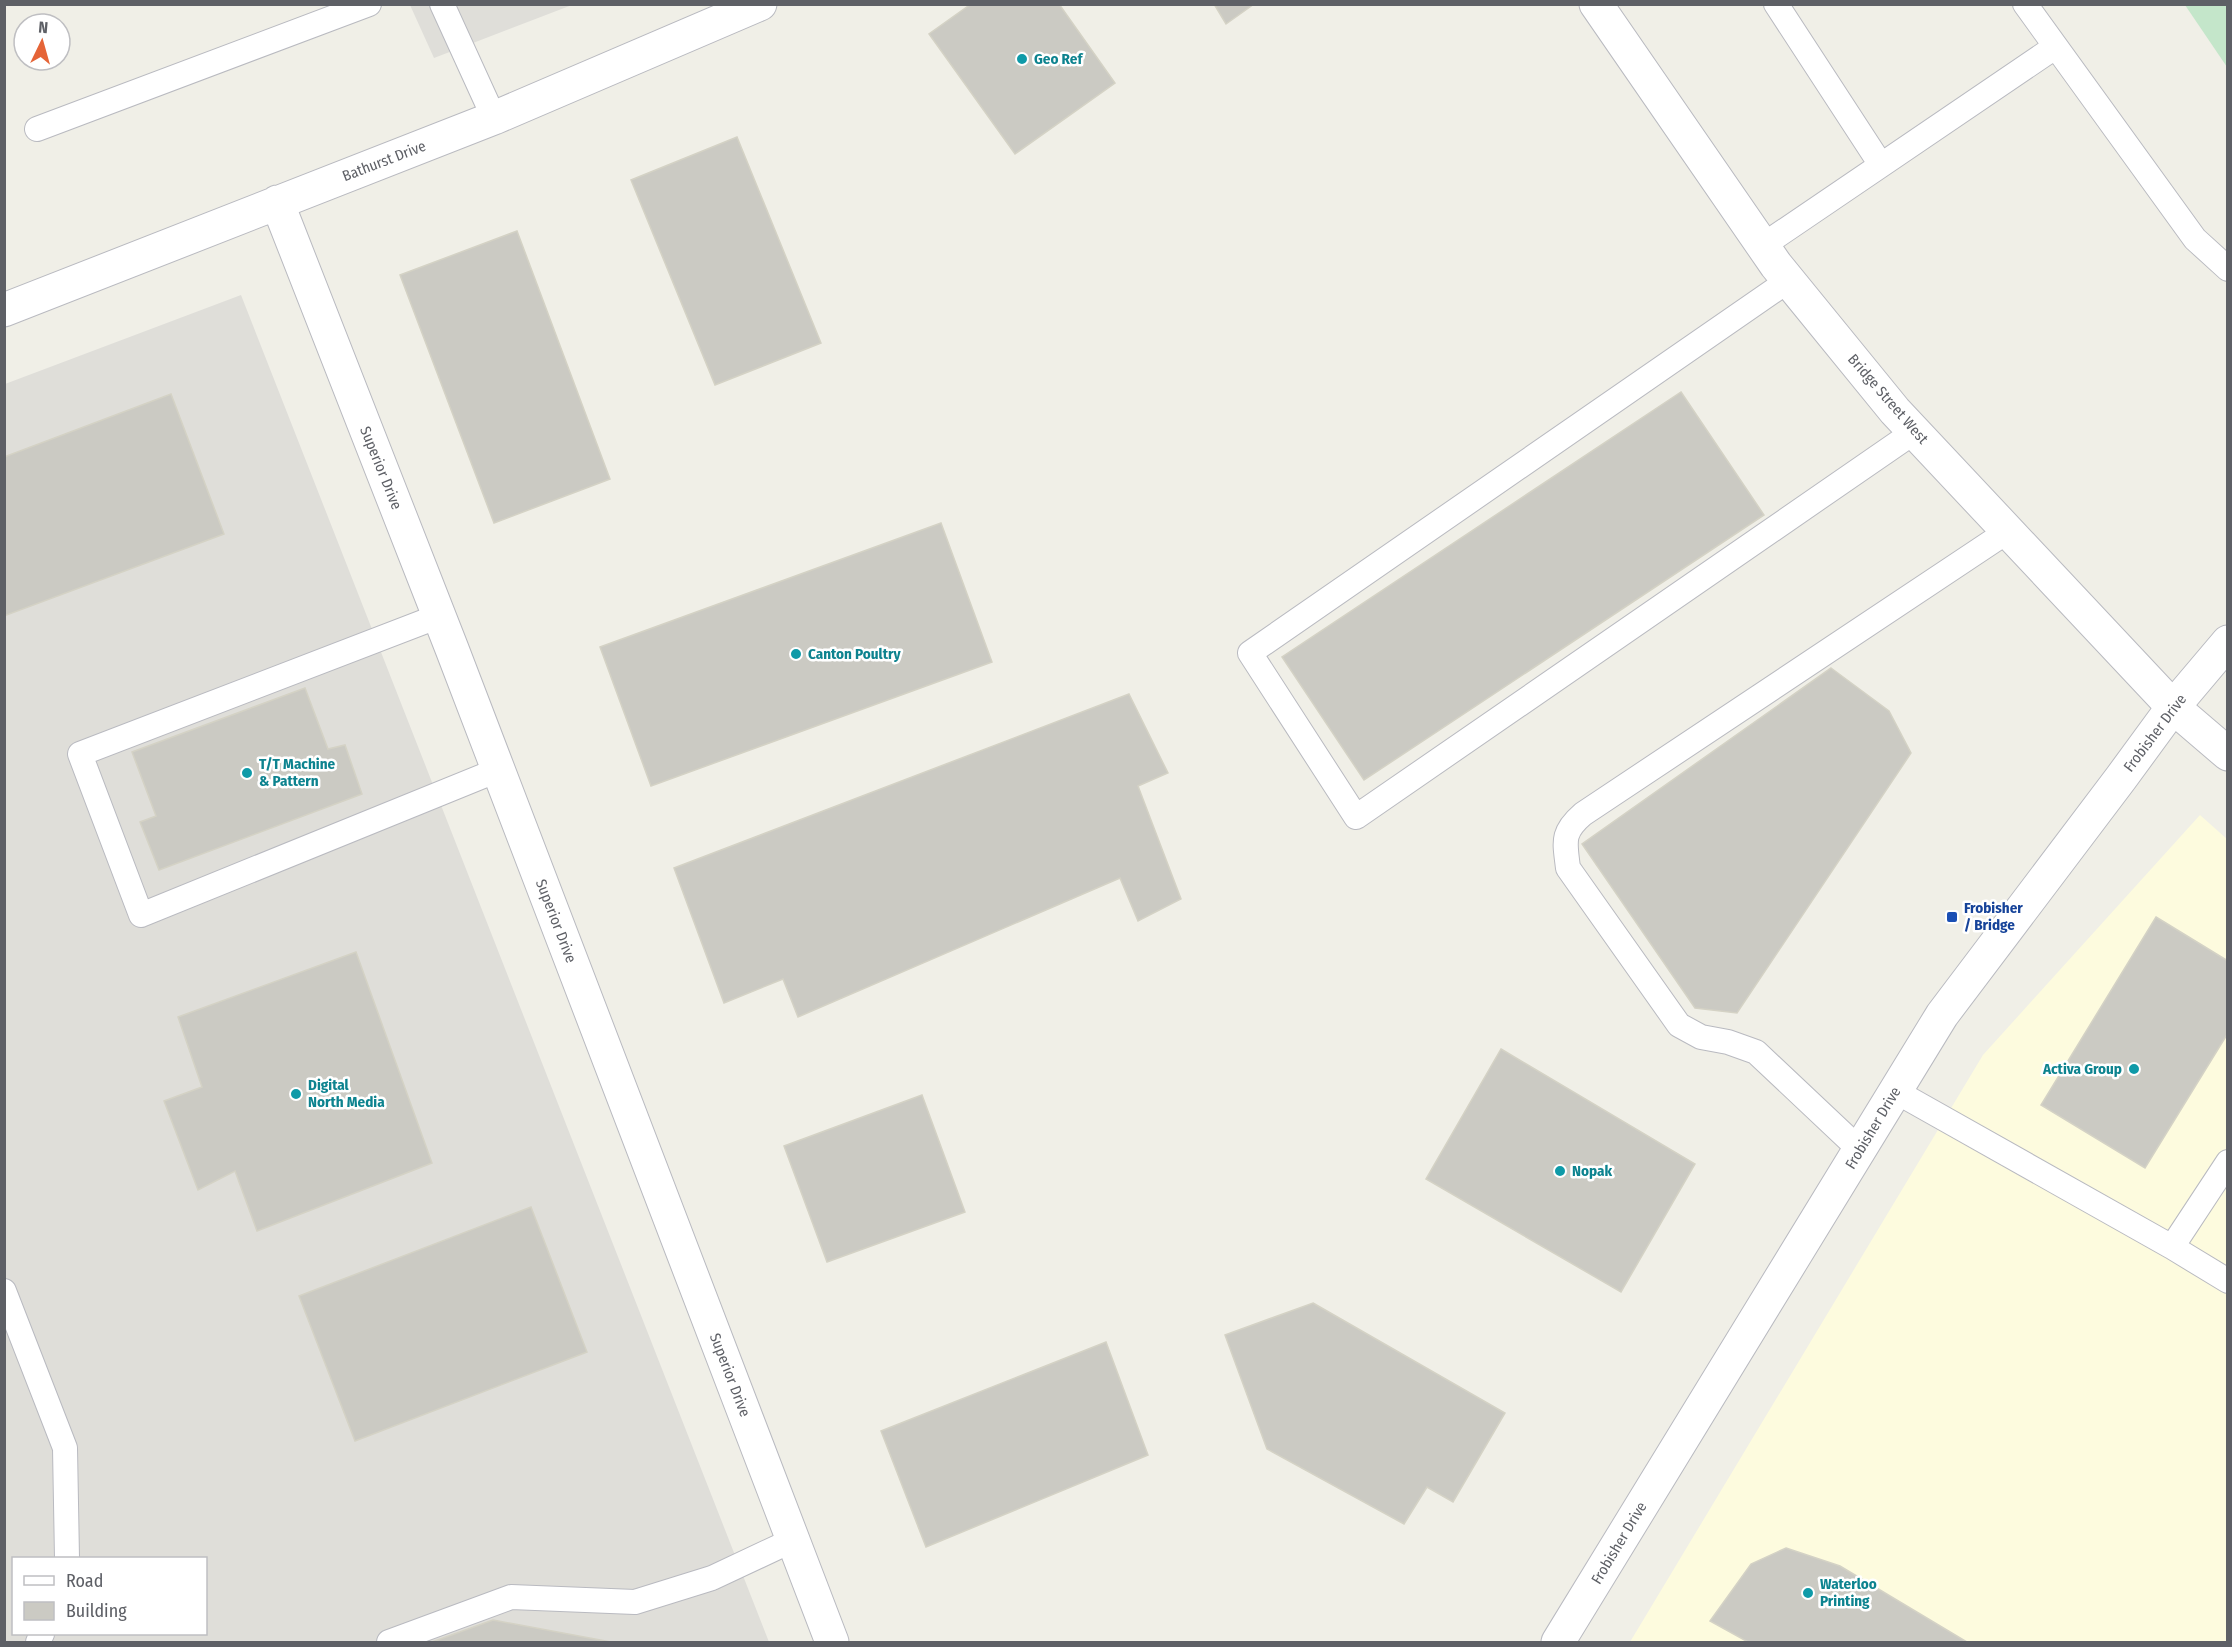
<svg xmlns="http://www.w3.org/2000/svg" width="2232" height="1647" font-family="'Fira Sans Condensed',sans-serif">
<style>
.commercial{fill:#fdfbde}
.industrial{fill:#dfded9;fill-rule:evenodd}
.green{fill:#c4e6ca}
.building{fill:#cbcac3;stroke:#d4d2c5;stroke-width:1.5}
.lines{fill:none;stroke-linecap:round;stroke-linejoin:round}
.service-casing{stroke:#b9bac0;stroke-width:26}
.minor-casing{stroke:#b9bac0;stroke-width:35}
.tertiary-casing{stroke:#b9bac0;stroke-width:35}
.service{stroke:#fff;stroke-width:24}
.minor{stroke:#fff;stroke-width:33}
.tertiary{stroke:#fff;stroke-width:33}
.culture-dot{fill:#0f9aa8;stroke:#fff;stroke-width:2}
.transit-dot{fill:#1a4fb4;stroke:#fff;stroke-width:2}
.labels{text-anchor:middle;dominant-baseline:central;stroke-width:5;stroke-linejoin:round;paint-order:stroke}
.culture-label{font-size:15px;font-weight:bold;fill:#0d838f;stroke:#fff;text-anchor:start}
.street-label{font-size:15px;fill:#5e6066;stroke:#fff}
.transit-label{font-size:15px;font-weight:bold;fill:#164399;stroke:#fff;text-anchor:start}
</style>
<rect width="100%" height="100%" fill="#f0efe7"/>
<!-- commercial -->
<path class="commercial" d="M 2200,815 L 2228,840 L 2227,1642 L 1630,1642 L 1983,1055 Z"/>
<!-- industrial -->
<path class="industrial" d="M 410,5 L 572,5 L 434,58 Z
M 241,295 L 769,1642 L 5,1642 L 5,384 ZM 14,1558 L 206,1558 L 206,1634 L 14,1634 Z"/>
<!-- green -->
<path class="green" d="M 2185,5 L 2227,5 L 2227,67 Z"/>
<!-- building -->
<path class="building" d="M 971,4 L 1059,4 L 1115,83 L 1015,154 L 929,34 Z
M 1214,4 L 1254,4 L 1226,24 Z
M 737,137 L 821,343 L 715,385 L 631,180 Z
M 517,231 L 610,479 L 494,523 L 400,275 Z
M 1681,392 L 1764,515 L 1364,780 L 1282,657 Z
M 171,394 L 224,534 L 4,616 L 4,457 Z
M 941,523 L 992,662 L 651,786 L 600,647 Z
M 1831,668 L 1889,711 L 1911,753 L 1737,1013 L 1695,1008 L 1582,844 Z
M 305,688 L 328,749 L 345,745 L 362,794 L 159,870 L 140,822 L 156,816 L 132,752 Z
M 1129,694 L 1168,773 L 1138,786 L 1181,899 L 1138,921 L 1120,878 L 798,1017 L 783,979 L 724,1003 L 674,868 Z
M 2156,917 L 2228,961 L 2228,1033 L 2145,1168 L 2041,1105 Z
M 356,952 L 432,1163 L 257,1231 L 235,1171 L 198,1190 L 164,1101 L 202,1087 L 178,1017 Z
M 1501,1049 L 1695,1164 L 1621,1292 L 1426,1179 Z
M 922,1095 L 965,1212 L 827,1262 L 784,1146 Z
M 531,1207 L 587,1352 L 355,1441 L 299,1296 Z
M 1313,1303 L 1505,1413 L 1453,1502 L 1427,1487 L 1404,1524 L 1267,1449 L 1225,1335 Z
M 1106,1342 L 1148,1455 L 926,1547 L 881,1431 Z
M 1786,1548 L 1840,1566 L 1967,1642 L 1748,1642 L 1710,1621 L 1751,1564 Z
M 493,1620 L 611,1642 L 432,1642 Z"/>
<g class="lines">
<!-- service casing -->
<g class="service-casing">
<path id="service" d="M 442,4 L 494,118
M 1776,4 L 1881,165
M 2025,4 L 2195,239 L 2228,269
M 37,129 L 369,4
M 1762,246 L 2055,47
M 1789,280 L 1250,653 L 1356,817 L 1914,432
M 439,616 L 80,754 L 141,915 L 498,770
M 1895,1091 L 2172,1247
M 1860,1150 L 1756,1052 L 1728,1042 L 1701,1037 L 1679,1025 L 1568,868 C 1565,842 1561,833 1583,814 L 2008,531
M 2228,1162 L 2172,1247 L 2228,1281
M 4,1291 L 65,1448 L 67,1558
M 38,1642 L 42,1634
M 389,1642 L 511,1597 L 635,1602 L 712,1578 L 793,1540"/>
</g>
<!-- minor casing -->
<g class="minor-casing">
<path id="minor" d="M 277,202 L 452,649 L 832,1642
M 4,310 L 494,118 L 760,4
M 1558,1642 L 1942,1015 L 2121,778 L 2173,707 L 2228,642"/>
</g>
<!-- tertiary casing -->
<g class="tertiary-casing">
<path id="tertiary" d="M 1596,4 L 1776,265 L 1895,411 L 2173,707 L 2228,754"/>
</g>
<!-- service -->
<use href="#service" class="service"/>
<!-- minor -->
<use href="#minor" class="minor"/>
<!-- tertiary -->
<use href="#tertiary" class="tertiary"/>
</g>
<!-- markers -->
<g class="culture-dot">
<circle cx="1022" cy="59" r="6"/>
<circle cx="796" cy="654" r="6"/>
<circle cx="247" cy="773" r="6"/>
<circle cx="2134" cy="1069" r="6"/>
<circle cx="296" cy="1094" r="6"/>
<circle cx="1560" cy="1171" r="6"/>
<circle cx="1808" cy="1593" r="6"/>
</g>
<rect class="transit-dot" x="1946" y="911" width="12" height="12" rx="3"/>
<g class="labels">
<!-- culture labels -->
<g class="culture-label">
<text x="1034" y="59">Geo Ref</text>
<text x="808" y="654">Canton Poultry</text>
<text x="259" y="764">T/T Machine<tspan x="259" dy="17">&amp; Pattern</tspan></text>
<text x="2122" y="1069" text-anchor="end">Activa Group</text>
<text x="308" y="1085">Digital<tspan x="308" dy="17">North Media</tspan></text>
<text x="1572" y="1171">Nopak</text>
<text x="1820" y="1584">Waterloo<tspan x="1820" dy="17">Printing</tspan></text>
</g>
<!-- street labels -->
<g class="street-label">
<text transform="translate(384 161) rotate(-21)">Bathurst Drive</text>
<text transform="translate(1888 399) rotate(49)">Bridge Street West</text>
<text transform="translate(381 468) rotate(68)">Superior Drive</text>
<text transform="translate(2155 733) rotate(-53)">Frobisher Drive</text>
<text transform="translate(556 921) rotate(69)">Superior Drive</text>
<text transform="translate(1873 1128) rotate(-59)">Frobisher Drive</text>
<text transform="translate(730 1375) rotate(69)">Superior Drive</text>
<text transform="translate(1619 1543) rotate(-59)">Frobisher Drive</text>
</g>
<!-- transit labels -->
<g class="transit-label">
<text x="1964" y="908">Frobisher<tspan x="1964" dy="17">/ Bridge</tspan></text>
</g>
</g>
<!-- border -->
<rect width="2232" height="1647" fill="none" stroke="#5e6066" stroke-width="12"/>
<!-- legend -->
<rect x="12" y="1557" width="195" height="78" fill="#ffffff" stroke="#bfbfc2" stroke-width="1.5"/>
<rect x="24" y="1576" width="30" height="9" fill="#ffffff" stroke="#bfbfc2" stroke-width="1.5"/>
<text x="66" y="1587" font-size="18" fill="#5e6066">Road</text>
<rect x="24" y="1602" width="30" height="18" fill="#cbcac3" stroke="#bfbfc2" stroke-width="1.5"/>
<text x="66" y="1617" font-size="18" fill="#5e6066">Building</text>
<!-- north arrow -->
<g transform="translate(42 42) rotate(5)"><circle r="28" fill="#ffffff" stroke="#bfbfc2" stroke-width="1.5"/>
<path d="M0-4.5L10 22L0 15L-10 22Z" fill="#e56437"/>
<text y="-9" font-size="16" font-weight="bold" text-anchor="middle" fill="#5e6066">N</text>
</g>
</svg>
